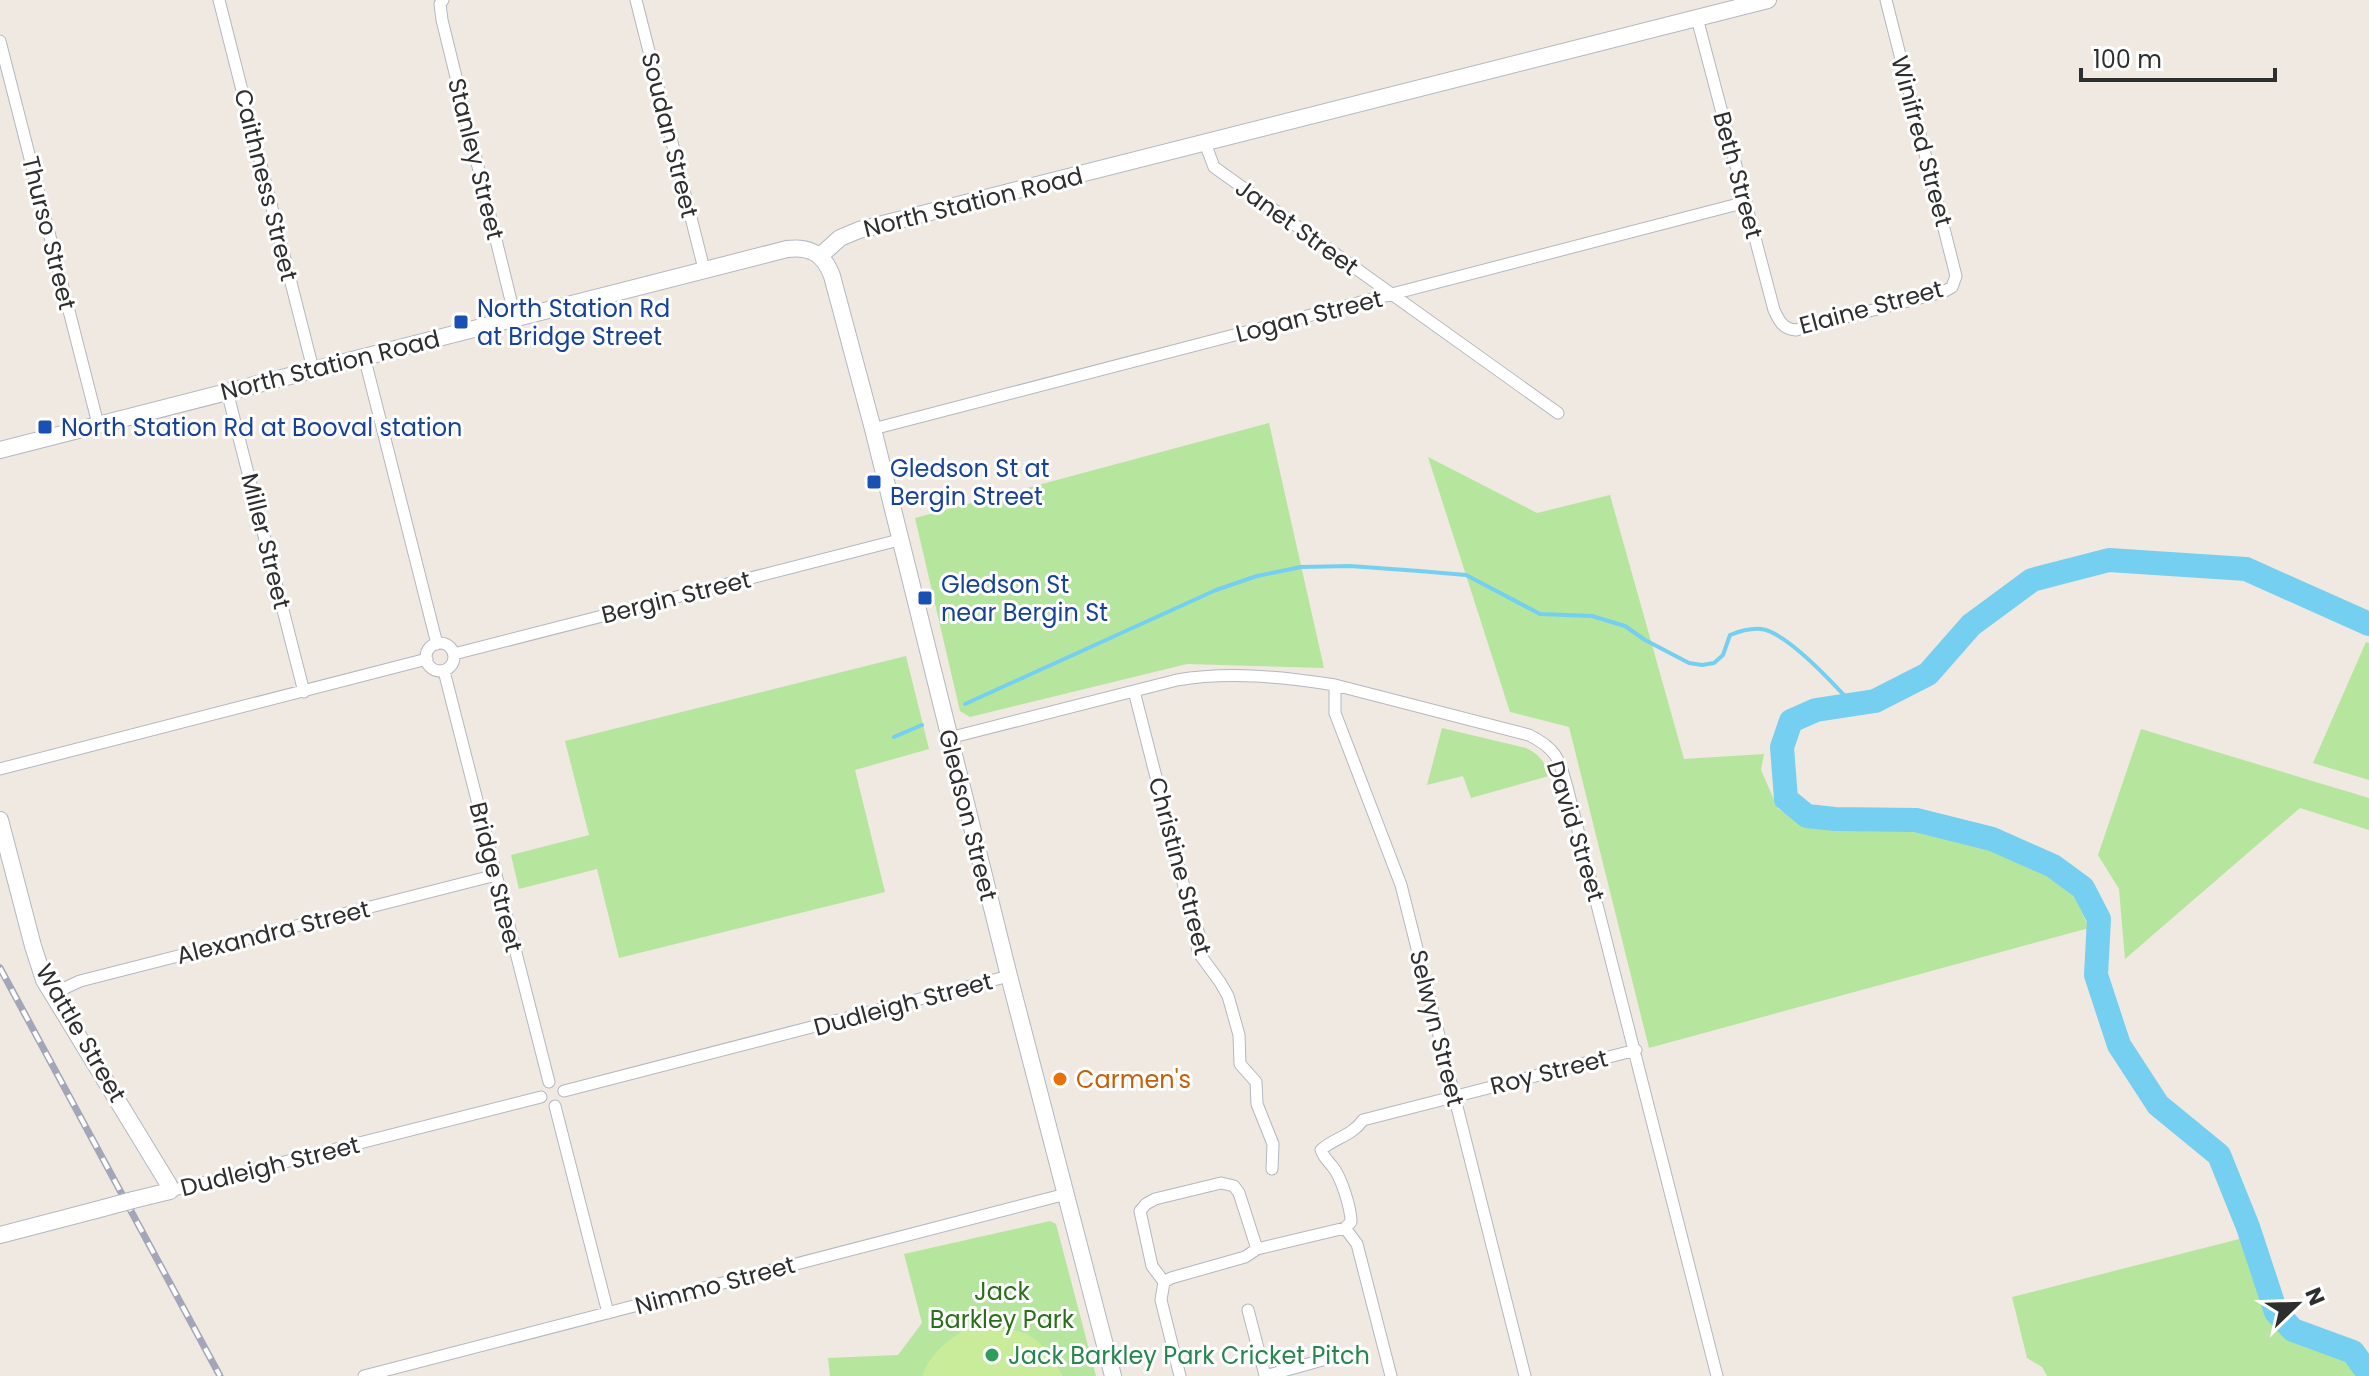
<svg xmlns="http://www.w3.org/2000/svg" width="2369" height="1376" font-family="Poppins,sans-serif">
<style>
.green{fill:#b6e59e}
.pitch{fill:#c9ec9a}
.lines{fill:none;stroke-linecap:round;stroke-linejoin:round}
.stream{stroke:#75cff0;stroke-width:4}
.river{stroke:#75cff0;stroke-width:24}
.street-casing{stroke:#b4b7c1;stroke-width:13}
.secondary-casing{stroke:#b4b7c1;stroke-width:18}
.street{stroke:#fff;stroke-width:11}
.secondary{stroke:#fff;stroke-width:16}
.rail-casing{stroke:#a3a6b8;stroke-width:7}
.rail{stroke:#fff;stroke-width:4;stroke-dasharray:12;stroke-linecap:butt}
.secondary-bridge-casing{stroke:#b4b7c1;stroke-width:18;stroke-linecap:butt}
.secondary-bridge{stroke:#fff;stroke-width:16}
.transit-dot{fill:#1a4fb4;stroke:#fff;stroke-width:3}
.food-dot{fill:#e8710a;stroke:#fff;stroke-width:3}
.leisure-dot{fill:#2e9e5b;stroke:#fff;stroke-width:3}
.labels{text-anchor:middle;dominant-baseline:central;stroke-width:6;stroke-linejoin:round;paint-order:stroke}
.street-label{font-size:24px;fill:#2e2e2e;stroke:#fff}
.transit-label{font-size:24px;fill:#164399;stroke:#fff;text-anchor:start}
.food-label{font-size:24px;fill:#c56008;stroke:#fff;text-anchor:start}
.park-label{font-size:24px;fill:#2c6e1b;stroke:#fff}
.leisure-label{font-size:24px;fill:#27864d;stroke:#fff;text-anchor:start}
</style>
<rect width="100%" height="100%" fill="#efe9e1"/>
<!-- green -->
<path class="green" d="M 1269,423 L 1324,668 L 1187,664 L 970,717 L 960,711 L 915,518 Z
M 1428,457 L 1537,513 L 1610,495 L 1684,759 L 1764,754 L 1761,770 L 1778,809 L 1811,828 L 1918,830 L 1993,850 L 2047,874 L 2075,897 L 2089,928 L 1649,1048 L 1569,727 L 1510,712 Z
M 2366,642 L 2369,643 L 2369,780 L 2313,763 Z
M 906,656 L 929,749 L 855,770 L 885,892 L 619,958 L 597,869 L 519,889 L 511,855 L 589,835 L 565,741 Z
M 1442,728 L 1526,748 C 1540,755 1545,762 1549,776 L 1471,798 L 1463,776 L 1427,785 Z
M 2141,729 L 2369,798 L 2369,830 L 2300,808 L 2125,959 L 2119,889 L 2098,855 Z
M 1050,1221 L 1056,1224 L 1096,1376 L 830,1376 L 828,1358 L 898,1355 L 922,1323 L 904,1254 Z
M 2251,1236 L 2276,1312 L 2293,1330 L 2353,1352 L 2368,1373 L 2368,1376 L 2047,1376 L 2042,1367 L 2027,1358 L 2012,1297 Z"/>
<!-- pitch -->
<path class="pitch" d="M 968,1328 C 1022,1328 1035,1327 1063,1376 L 922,1376 C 930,1354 948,1339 968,1328 Z"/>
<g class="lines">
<!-- stream -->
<path class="stream" d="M 965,704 L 1216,590 L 1257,576 L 1301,567 L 1350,566 L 1419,571 L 1466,575 L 1540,614 L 1592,616 L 1625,626 L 1645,640 L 1689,663 L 1702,665 L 1714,663 L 1723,655 L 1730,635 C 1740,631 1750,628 1761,629 C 1787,632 1835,685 1853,705
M 894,737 L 922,725"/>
<!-- river -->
<path class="river" d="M 2368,1376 L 2368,1373 L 2353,1352 L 2293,1330 L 2276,1312 L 2248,1227 L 2219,1155 L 2158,1105 L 2119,1045 L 2096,975 L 2099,919 L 2083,888 L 2053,866 L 1992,839 L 1916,820 L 1835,819 L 1807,816 L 1786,799 L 1782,747 L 1791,721 L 1816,710 L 1875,701 L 1928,674 L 1971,625 L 2032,580 L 2109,560 L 2246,569 L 2369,624"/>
<!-- street casing -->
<g class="street-casing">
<path id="street" d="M 219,0 L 313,369
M 443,0 L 440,4 L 442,20 L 515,317
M 636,0 L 704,269
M 1697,18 L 1774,310 C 1779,321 1783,329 1796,330 L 1943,292 L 1952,287 L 1956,276 L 1886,0
M 0,41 L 98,424
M 1205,143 L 1214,167 L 1558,413
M 364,356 L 437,644
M 227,391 L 304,692
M 873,429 L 1746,202
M426 657a14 14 0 1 1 28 0a14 14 0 1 1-28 0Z
M 454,654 L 899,540
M 444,671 L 549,1082
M 1335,685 L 1335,713 L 1401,885 L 1525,1376
M 1134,691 L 1189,906 L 1199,934 L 1197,946 L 1198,952 L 1220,982 L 1228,996 L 1239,1035 L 1240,1064 L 1256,1082 L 1257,1104 L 1273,1144 L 1272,1169
M 949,738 L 1177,680 C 1229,671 1284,677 1335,685 L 1529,735 C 1557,749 1559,759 1567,787 L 1717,1376
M 0,769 L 427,659
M 52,994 L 80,981 L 496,875
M 564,1091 L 1009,976
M 555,1106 L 608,1313
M 1221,1183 L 1234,1186 L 1239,1193 L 1257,1249 L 1245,1257 L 1171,1278 L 1164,1282 L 1152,1266 L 1140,1211 L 1146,1204 L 1155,1199 Z
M 170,1191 L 541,1097
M 1345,1228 L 1351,1222 C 1351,1208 1341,1176 1332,1166 C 1327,1160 1324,1158 1321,1150 C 1334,1138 1352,1136 1363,1120 L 1636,1050
M 1257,1249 L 1345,1228 L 1357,1244 L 1391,1376
M 1164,1282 L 1161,1300 L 1180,1376
M 1248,1310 L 1265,1375
M 364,1376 L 1066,1194
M 1265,1376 L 1337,1356"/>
</g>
<!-- secondary casing -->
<g class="secondary-casing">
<path id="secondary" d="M 820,256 L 840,238 L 859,230 L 1768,0
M 0,450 L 787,249 C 810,246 824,254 832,276 L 873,429 L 1009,976 L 1113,1376
M 0,820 L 33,946 L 44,980 L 169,1185 L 170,1191 L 133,1200
M 0,1235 L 96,1210"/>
</g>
<!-- street -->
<use href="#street" class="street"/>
<!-- secondary -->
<use href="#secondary" class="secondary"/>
<!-- rail casing -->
<g class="rail-casing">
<path id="rail" d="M 0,968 L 220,1376"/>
</g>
<!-- rail -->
<use href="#rail" class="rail"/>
<!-- secondary-bridge casing -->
<g class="secondary-bridge-casing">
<path id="secondary-bridge" d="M 96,1210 L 133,1200"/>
</g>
<!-- secondary-bridge -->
<use href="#secondary-bridge" class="secondary-bridge"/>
</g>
<!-- markers -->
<g class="transit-dot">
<rect x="453" y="314" width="16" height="16" rx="4"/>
<rect x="37" y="419" width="16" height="16" rx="4"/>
<rect x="866" y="474" width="16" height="16" rx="4"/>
<rect x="917" y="590" width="16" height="16" rx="4"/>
</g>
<circle class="food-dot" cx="1060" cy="1079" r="8"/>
<circle class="leisure-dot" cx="992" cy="1355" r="8"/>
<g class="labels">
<!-- street labels -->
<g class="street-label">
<text transform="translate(670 135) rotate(76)">Soudan Street</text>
<text transform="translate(1922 141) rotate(75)">Winifred Street</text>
<text transform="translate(476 159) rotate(76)">Stanley Street</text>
<text transform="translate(1738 175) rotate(75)">Beth Street</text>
<text transform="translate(266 185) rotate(76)">Caithness Street</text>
<text transform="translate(973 202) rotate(-14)">North Station Road</text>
<text transform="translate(1297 227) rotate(36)">Janet Street</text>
<text transform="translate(49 233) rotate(76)">Thurso Street</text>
<text transform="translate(1871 307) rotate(-15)">Elaine Street</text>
<text transform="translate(1309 316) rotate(-14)">Logan Street</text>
<text transform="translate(330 365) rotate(-14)">North Station Road</text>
<text transform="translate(266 541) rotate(76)">Miller Street</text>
<text transform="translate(676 597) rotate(-14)">Bergin Street</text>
<text transform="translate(968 815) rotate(76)">Gledson Street</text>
<text transform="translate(1576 831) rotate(73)">David Street</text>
<text transform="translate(1180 866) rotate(75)">Christine Street</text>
<text transform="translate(496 877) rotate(76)">Bridge Street</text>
<text transform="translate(273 932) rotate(-14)">Alexandra Street</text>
<text transform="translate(903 1004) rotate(-15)">Dudleigh Street</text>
<text transform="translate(1437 1028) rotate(76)">Selwyn Street</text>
<text transform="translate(81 1033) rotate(60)">Wattle Street</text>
<text transform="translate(1549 1072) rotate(-14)">Roy Street</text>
<text transform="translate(270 1166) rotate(-14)">Dudleigh Street</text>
<text transform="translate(715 1285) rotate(-15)">Nimmo Street</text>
</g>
<!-- transit labels -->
<g class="transit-label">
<text x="477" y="308">North Station Rd<tspan x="477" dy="28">at Bridge Street</tspan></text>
<text x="61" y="427">North Station Rd at Booval station</text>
<text x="890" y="468">Gledson St at<tspan x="890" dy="28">Bergin Street</tspan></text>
<text x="941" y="584">Gledson St<tspan x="941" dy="28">near Bergin St</tspan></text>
</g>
<!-- food labels -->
<g class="food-label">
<text x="1076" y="1079">Carmen's</text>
</g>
<!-- park labels -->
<g class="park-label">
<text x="1002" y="1291">Jack<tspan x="1002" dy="28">Barkley Park</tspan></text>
</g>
<!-- leisure labels -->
<g class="leisure-label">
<text x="1008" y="1355">Jack Barkley Park Cricket Pitch</text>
</g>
</g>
<!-- north arrow -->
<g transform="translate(2297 1304) rotate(67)" stroke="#ffffff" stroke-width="6" paint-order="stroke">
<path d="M0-6L14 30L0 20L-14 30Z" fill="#2e2e2e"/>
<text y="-12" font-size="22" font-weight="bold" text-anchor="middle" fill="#2e2e2e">N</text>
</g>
<!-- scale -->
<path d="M2081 68v12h194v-12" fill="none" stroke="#2e2e2e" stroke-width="4"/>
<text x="2093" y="68" font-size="24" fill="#2e2e2e" stroke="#ffffff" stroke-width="6" paint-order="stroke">100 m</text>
</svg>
